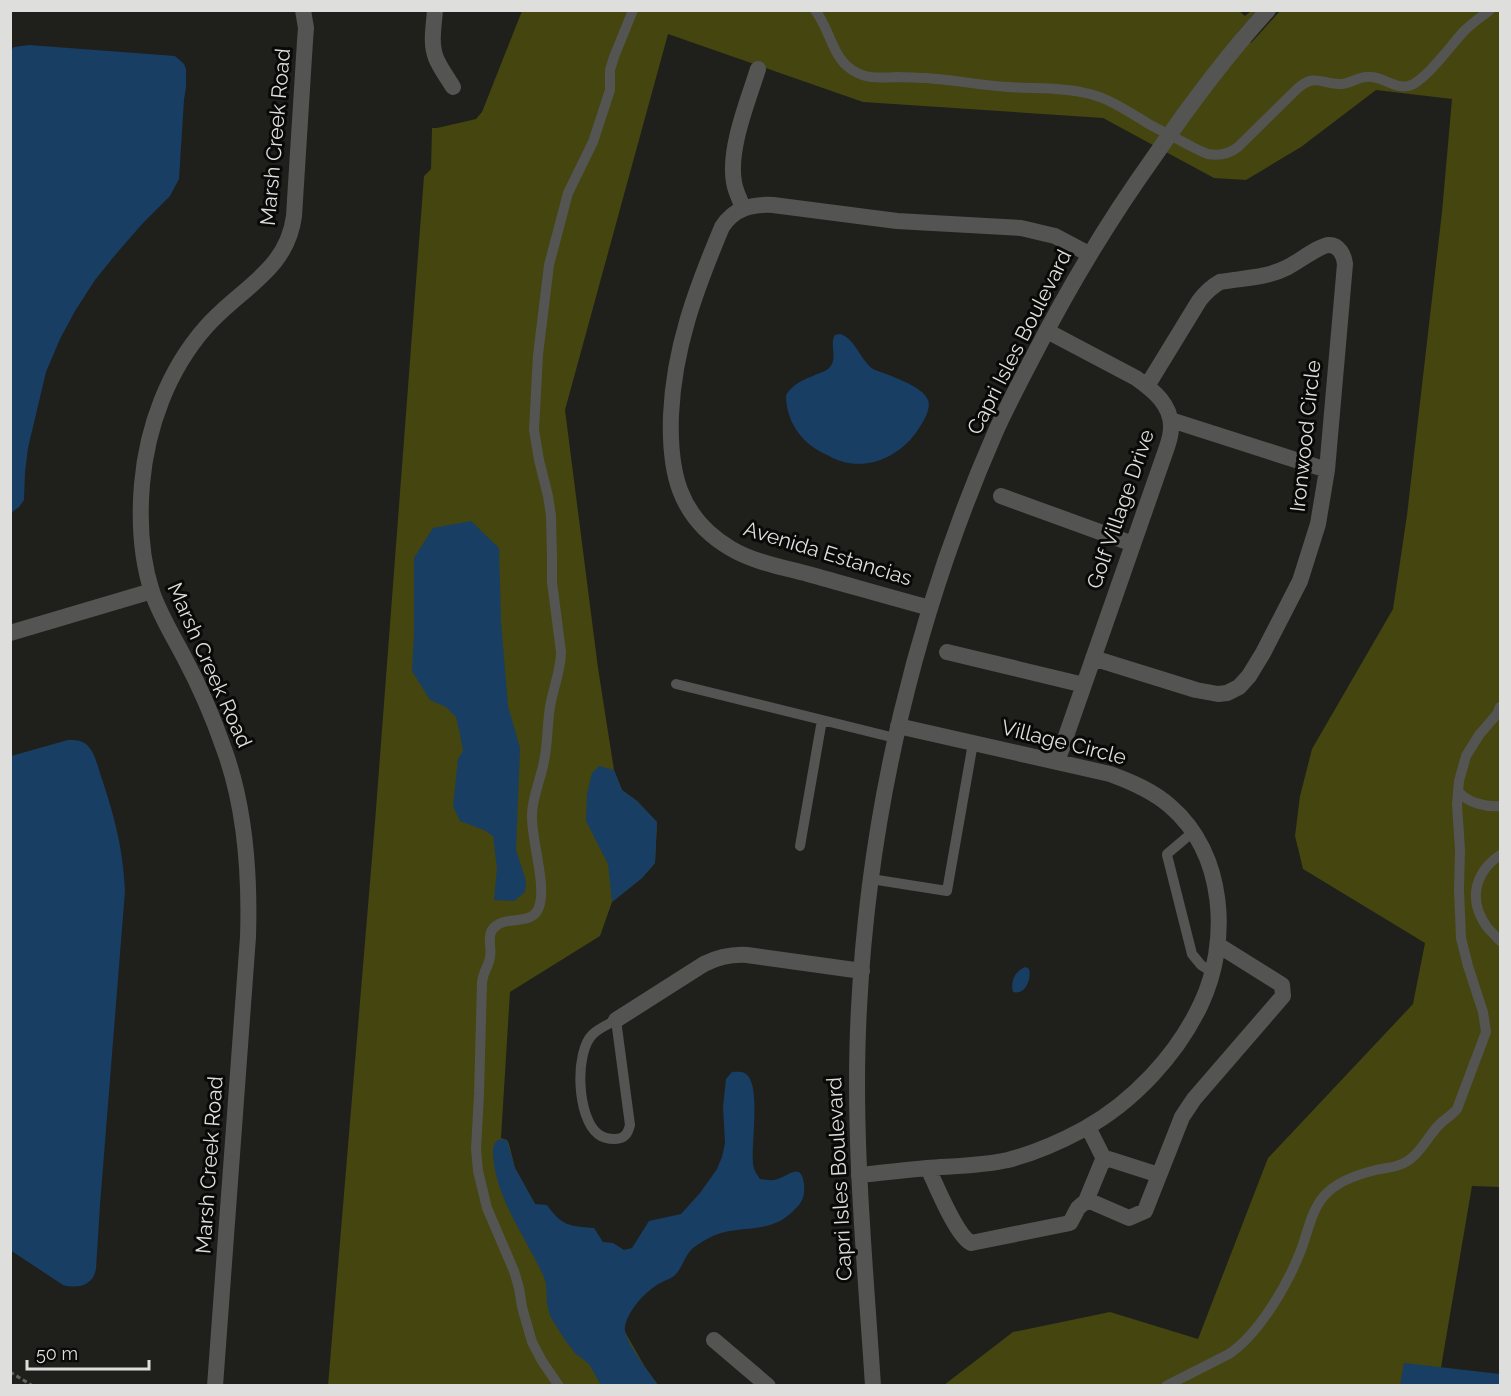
<svg xmlns="http://www.w3.org/2000/svg" width="1511" height="1396" font-family="Raleway,sans-serif">
<style>
.green{fill:#44450f}
.water{fill:#183e63}
.lines{fill:none;stroke-linecap:round;stroke-linejoin:round}
.path{stroke:#62625f;stroke-width:3;stroke-dasharray:4.5 3;stroke-linecap:butt}
.service{stroke:#545453;stroke-width:10}
.minor{stroke:#545453;stroke-width:16}
.tertiary{stroke:#545453;stroke-width:16}
.labels{text-anchor:middle;dominant-baseline:central;stroke-width:6;stroke-linejoin:round;paint-order:stroke}
.street-label{font-size:21px;fill:#dededc;stroke:#090908}
</style>
<rect width="100%" height="100%" fill="#1f1f1c"/>
<!-- green -->
<path class="green" d="M 1238,10 L 1245,16 L 1251,11 L 1256,11 L 1238,32 L 1251,43 L 1280,11 L 1500,11 L 1500,1187 L 1472,1186 L 1438,1385 L 944,1385 L 1013,1332 L 1110,1312 L 1198,1339 L 1268,1158 L 1413,1004 L 1425,943 L 1303,869 L 1295,836 L 1300,796 L 1312,749 L 1393,609 L 1407,515 L 1442,212 L 1452,99 L 1376,90 L 1301,147 L 1246,180 L 1214,178 L 1103,118 L 863,102 L 668,34 L 565,410 L 598,668 L 614,770 L 622,790 L 637,801 L 657,822 L 655,863 L 642,878 L 612,902 L 600,936 L 510,992 L 501,1138 L 507,1140 L 509,1144 L 515,1168 L 535,1204 L 625,1332 L 645,1367 L 658,1385 L 328,1386 L 375,822 L 424,176 L 431,169 L 432,128 L 437,128 L 476,119 L 482,112 L 522,11 Z"/>
<!-- water -->
<path class="water" d="M 29,45 L 175,56 L 184,64 L 186,69 L 186,87 L 184,100 L 179,179 L 170,196 L 143,223 L 116,254 L 95,280 L 75,311 L 60,339 L 46,372 L 28,448 L 25,472 L 24,500 L 19,507 L 11,513 L 10,51 L 14,47 Z
M 840,334 C 856,339 860,360 873,369 C 887,375 922,385 928,400 C 931,407 925,419 921,425 C 907,450 878,468 849,463 C 840,462 831,457 823,453 C 801,442 786,421 786,395 C 792,385 802,380 813,376 C 818,373 826,372 830,367 C 838,357 829,344 835,335 Z
M 471,521 L 499,548 L 501,621 L 508,706 L 520,748 L 516,850 L 526,881 L 525,892 L 514,901 L 494,900 L 497,868 L 493,836 L 484,830 L 460,821 L 453,806 L 458,759 L 463,751 L 460,734 L 456,717 L 446,707 L 430,700 L 412,671 L 414,633 L 414,558 L 433,528 Z
M 68,740 C 74,740 81,740 86,744 C 94,751 97,763 100,773 C 114,815 123,847 125,891 L 100,1205 L 96,1269 C 93,1286 77,1289 63,1285 L 10,1250 L 11,756 Z
M 599,766 L 614,770 L 622,790 L 637,801 L 657,822 L 655,863 L 642,878 L 612,902 L 608,864 L 586,821 L 587,794 L 592,773 Z
M 1026,967 L 1029,969 C 1032,979 1025,996 1013,992 C 1010,982 1015,970 1026,967 Z
M 732,1072 C 737,1072 742,1071 746,1074 C 761,1084 751,1144 753,1162 C 753,1169 756,1173 760,1179 C 766,1180 772,1181 778,1179 C 790,1175 801,1162 804,1184 C 805,1195 803,1202 795,1209 C 769,1238 736,1222 707,1239 C 702,1242 696,1245 692,1249 C 684,1257 682,1269 674,1276 C 668,1280 660,1282 654,1287 C 643,1294 623,1317 625,1331 C 627,1344 650,1374 658,1385 L 601,1385 L 589,1364 L 575,1353 L 565,1340 L 550,1316 L 547,1304 L 546,1283 L 543,1275 C 525,1236 494,1196 493,1152 C 493,1142 497,1137 507,1140 L 515,1168 L 535,1204 L 547,1205 C 562,1226 569,1226 594,1228 L 603,1242 L 613,1243 L 624,1250 L 632,1248 L 649,1221 L 681,1214 L 700,1193 L 717,1169 L 722,1157 L 725,1143 L 723,1107 L 726,1079 Z
M 1404,1363 L 1500,1374 L 1500,1385 L 1400,1385 Z"/>
<g class="lines">
<!-- path -->
<path class="path" d="M 10,1372 L 33,1386"/>
<!-- service -->
<path class="service" d="M 815,10 C 828,26 832,53 847,66 C 863,80 879,78 898,77 C 908,77 917,78 926,78 C 953,80 980,85 1008,87 C 1035,89 1063,87 1090,94 C 1110,99 1129,112 1147,123 C 1159,130 1171,135 1183,142 C 1191,146 1199,151 1208,154 C 1219,156 1229,154 1238,147 L 1297,89 C 1315,73 1321,84 1341,84 C 1352,84 1359,75 1372,77 C 1384,78 1396,89 1408,86 C 1424,83 1452,44 1464,31 C 1472,23 1481,17 1490,10
M 676,684 L 895,738
M 1458,791 C 1467,803 1486,807 1500,806
M 1193,832 L 1167,854 L 1167,855 L 1192,954 L 1201,965 L 1212,972
M 800,846 L 822,720
M 1500,855 C 1474,873 1468,901 1487,927 C 1491,932 1496,936 1500,941
M 871,879 L 947,891 L 973,743
M 616,1020 L 630,1125 C 628,1133 625,1139 615,1139 C 609,1139 603,1138 598,1134 C 577,1118 574,1052 593,1034 C 599,1028 609,1024 616,1020 Z
M 559,1386 L 542,1361 L 532,1342 L 522,1307 L 519,1288 L 514,1271 L 487,1208 L 478,1171 L 476,1149 L 479,1094 L 482,983 C 483,970 489,967 490,957 C 492,948 487,938 492,930 C 503,913 532,928 539,907 C 547,885 531,840 532,815 C 532,797 541,779 544,761 C 548,743 547,725 550,707 C 553,688 561,671 561,652 L 552,582 L 552,557 L 551,516 L 548,496 L 539,460 L 534,430 L 538,355 L 549,265 L 568,193 L 593,142 L 610,90 L 610,70 L 614,57 L 633,10
M 1166,1386 L 1229,1354 C 1259,1334 1288,1284 1301,1250 C 1308,1232 1311,1211 1324,1196 C 1336,1182 1359,1174 1376,1170 C 1384,1168 1392,1168 1399,1165 C 1417,1159 1425,1141 1437,1127 C 1443,1120 1451,1116 1457,1109 L 1486,1032 L 1483,1012 L 1468,966 L 1461,938 L 1459,890 L 1460,850 L 1457,804 L 1459,781 L 1466,756 L 1479,735 L 1497,714 L 1500,707"/>
<!-- minor -->
<path class="minor" d="M 435,10 C 434,26 430,43 436,58 C 440,68 447,77 453,87
M 743,208 C 740,199 735,191 734,182 C 728,149 748,101 758,69
M 1047,331 L 1136,378 C 1153,390 1172,405 1171,428 C 1171,434 1169,441 1167,447 L 1057,762
M 1171,420 L 1327,470
M 1001,496 L 1133,544
M 930,608 C 889,597 848,585 808,574 C 782,567 753,562 730,548 C 678,517 669,471 671,415 C 674,347 696,289 722,227 C 734,208 752,204 773,205 L 897,221 L 1021,228 L 1055,236 L 1089,254
M 10,633 L 152,591
M 947,652 L 1084,685
M 1093,658 L 1196,690 L 1218,694 L 1227,693 L 1239,687 L 1249,676 L 1263,653 L 1300,581 L 1318,524 L 1327,470 L 1345,264 C 1344,255 1339,245 1329,245 C 1320,245 1298,262 1288,267 C 1267,278 1243,278 1220,282 C 1211,287 1205,293 1199,301 L 1147,386
M 616,1020 L 704,964 C 718,957 731,954 747,955 L 862,971
M 1088,1127 L 1105,1161
M 928,1168 C 936,1185 956,1235 971,1243 L 1070,1223 L 1078,1208 L 1086,1201 L 1092,1202 L 1129,1218 L 1145,1211 L 1182,1117 L 1194,1099 L 1283,996 L 1282,985 L 1218,945
M 859,1175 C 881,1173 904,1170 927,1168 C 954,1166 981,1166 1008,1160 C 1035,1153 1060,1142 1084,1129 C 1133,1102 1177,1055 1201,1004 C 1230,942 1226,854 1170,806 C 1153,791 1132,782 1110,774 L 898,726
M 1086,1201 L 1102,1162 L 1109,1159 L 1159,1175
M 714,1340 L 768,1386
M 215,1386 L 248,937 C 250,874 246,809 224,749 C 213,717 200,687 184,657 C 173,636 160,615 152,592 C 141,558 139,520 142,484 C 147,427 168,370 206,327 C 240,288 287,271 294,216 L 305,41 L 306,28 L 303,10"/>
<!-- tertiary -->
<path class="tertiary" d="M 873,1386 C 865,1260 852,1134 859,1008 C 869,810 916,614 995,433 C 1007,406 1021,380 1035,353 C 1070,285 1109,220 1154,157 C 1189,106 1226,56 1268,10"/>
</g>
<g class="labels">
<!-- street labels -->
<g class="street-label">
<text transform="translate(275 137) rotate(-85)">Marsh Creek Road</text>
<text transform="translate(1019 342) rotate(-63)">Capri Isles Boulevard</text>
<text transform="translate(1305 436) rotate(-84)">Ironwood Circle</text>
<text transform="translate(1120 509) rotate(-71)">Golf Village Drive</text>
<text transform="translate(828 553) rotate(17)">Avenida Estancias</text>
<text transform="translate(210 665) rotate(66)">Marsh Creek Road</text>
<text transform="translate(1064 742) rotate(14)">Village Circle</text>
<text transform="translate(209 1165) rotate(-86)">Marsh Creek Road</text>
<text transform="translate(839 1179) rotate(-93)">Capri Isles Boulevard</text>
</g>
</g>
<!-- border -->
<rect width="1511" height="1396" fill="none" stroke="#dededc" stroke-width="24"/>
<!-- scale -->
<path d="M27 1360v9h122v-9" fill="none" stroke="#dededc" stroke-width="3"/>
<text x="36" y="1360" font-size="18" fill="#dededc" stroke="#090908" stroke-width="4.5" paint-order="stroke">50 m</text>
</svg>
